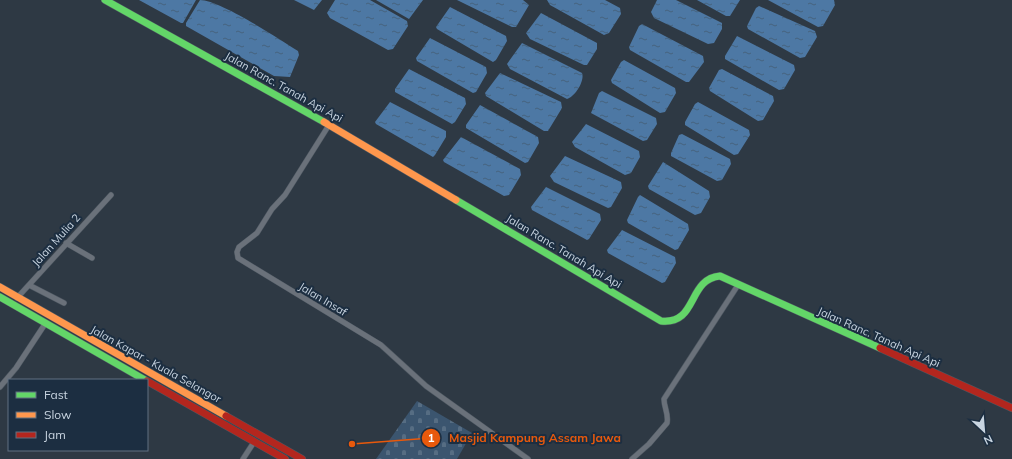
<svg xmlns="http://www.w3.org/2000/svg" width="1012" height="459" font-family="Mulish,sans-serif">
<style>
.cemetery{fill:url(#cemetery-stones)}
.water{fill:url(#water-ripples)}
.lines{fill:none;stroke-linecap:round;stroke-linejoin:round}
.street-casing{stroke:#4d5761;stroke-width:6}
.fast-casing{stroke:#4d5761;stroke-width:8}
.slow-casing{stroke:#4d5761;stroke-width:8}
.jam-casing{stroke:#4d5761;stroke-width:8}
.street{stroke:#6a717a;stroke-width:5}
.fast{stroke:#63d668;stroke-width:7}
.slow{stroke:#ff974d;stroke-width:7}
.jam{stroke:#b3261e;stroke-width:7}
.labels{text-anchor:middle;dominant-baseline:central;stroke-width:4;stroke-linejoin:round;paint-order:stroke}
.street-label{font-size:11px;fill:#c9d5e1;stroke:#1c2e41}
.leader{fill:none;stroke:#e8590c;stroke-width:1.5}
.callout-dot{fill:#e8590c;stroke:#1c2e41;stroke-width:1.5}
.mark-label{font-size:12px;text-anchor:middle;font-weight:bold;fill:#fff}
.callout-label{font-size:12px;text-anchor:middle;font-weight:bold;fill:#e8590c;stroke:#1c2e41;stroke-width:4;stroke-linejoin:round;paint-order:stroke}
</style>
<defs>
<pattern id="cemetery-stones" width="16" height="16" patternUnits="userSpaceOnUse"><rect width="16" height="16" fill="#3b556f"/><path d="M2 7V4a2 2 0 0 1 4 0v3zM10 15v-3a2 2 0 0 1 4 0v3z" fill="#566d83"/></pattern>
<pattern id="water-ripples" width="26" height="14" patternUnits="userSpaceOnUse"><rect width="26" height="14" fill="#4d78a4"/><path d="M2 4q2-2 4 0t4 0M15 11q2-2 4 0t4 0" fill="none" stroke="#46627e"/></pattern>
</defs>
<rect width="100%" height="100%" fill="#2e3944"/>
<!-- cemetery -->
<path class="cemetery" d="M 417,401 L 472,433 L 457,459 L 376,459 Z"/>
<!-- water -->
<path class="water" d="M 139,0 L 196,0 L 183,23 L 181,23 Z
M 200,0 C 220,0 279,39 298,51 L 299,55 L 290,77 L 274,76 L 186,26 L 186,23 Z
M 294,0 L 322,0 L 314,10 Z
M 335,0 L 370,0 L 407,21 L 408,26 L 393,49 L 388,50 L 330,18 L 327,13 Z
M 376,0 L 423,0 L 409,19 Z
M 457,0 L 523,0 L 529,5 L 516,27 L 512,27 Z
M 547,0 L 605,0 L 620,8 L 621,14 L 609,33 L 604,35 L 550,5 Z
M 657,0 L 676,0 L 722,23 L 722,29 L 714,43 L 708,44 L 654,18 L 651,12 Z
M 697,0 L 740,0 L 730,16 L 726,16 Z
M 768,0 L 834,0 L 835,5 L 823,26 L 818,27 Z
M 759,6 L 815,31 L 817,37 L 805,57 L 800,58 L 748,29 L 747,26 L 756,8 Z
M 450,7 L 506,36 L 507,41 L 496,60 L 493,62 L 437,29 L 436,27 Z
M 541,13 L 597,43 L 597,49 L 587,65 L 584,65 L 530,39 L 526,33 Z
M 642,24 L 703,56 L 704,62 L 689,82 L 686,82 L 630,50 L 629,47 L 639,26 Z
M 737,36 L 794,65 L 795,70 L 784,89 L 779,90 L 725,59 L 725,56 Z
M 430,38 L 486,67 L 487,73 L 476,92 L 473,93 L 417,61 L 416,58 Z
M 522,43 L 582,73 C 585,81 575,97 567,99 L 510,69 L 507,64 Z
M 624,60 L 675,88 L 676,93 L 665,112 L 660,113 L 612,83 L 611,80 L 621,62 Z
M 409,69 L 465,98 L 466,104 L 455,122 L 452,124 L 395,92 L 395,89 Z
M 722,69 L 773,96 L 774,101 L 763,120 L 758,121 L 710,91 L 709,88 L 719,70 Z
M 500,73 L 561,102 L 562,108 L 548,131 L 544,131 L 486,96 L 485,93 Z
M 602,91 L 656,118 L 657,124 L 647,140 L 643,141 L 591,113 L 599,93 Z
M 390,102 L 446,131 L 446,137 L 435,155 L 433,157 L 376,124 L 375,122 Z
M 698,102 L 749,130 L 750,135 L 738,154 L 734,155 L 685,125 L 685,122 L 695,104 Z
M 480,105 L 538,137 L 539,143 L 528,162 L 525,163 L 466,128 L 466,125 Z
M 586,124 L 639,151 L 640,157 L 631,173 L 625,175 L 575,147 L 572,142 Z
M 682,134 L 730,159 L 731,164 L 722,180 L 717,181 L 671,156 L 671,153 L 679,135 Z
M 461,137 L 520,169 L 521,175 L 509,195 L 504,196 L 444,162 L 443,160 Z
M 565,156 L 621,182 L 622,188 L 611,207 L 608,208 L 554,182 L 550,176 Z
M 663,162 L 709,191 L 710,197 L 701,213 L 695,215 L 649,189 L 648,186 Z
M 546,187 L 600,214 L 601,220 L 589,239 L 587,240 L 532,210 L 531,207 Z
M 640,195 L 688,224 L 689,230 L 678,249 L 675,250 L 628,223 L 627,220 L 638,197 Z
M 622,230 L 675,257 L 676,263 L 665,282 L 662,283 L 608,253 L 607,250 Z"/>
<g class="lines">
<!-- street casing -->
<g class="street-casing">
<path id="street" d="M 329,125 L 285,195 L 272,209 L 257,233 L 239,247 L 237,252 L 238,258 L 381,345 L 426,386 L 528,459
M 66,243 L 92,258
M 29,285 L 64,303
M 17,298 L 111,195
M 0,387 L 16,368 L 45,324
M 243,459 L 254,442
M 632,459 L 649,444 L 667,423 C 669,414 664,408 664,399 L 738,285"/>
</g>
<!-- fast casing -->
<g class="fast-casing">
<path id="fast" d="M 105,0 L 324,122
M 456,200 L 661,321 C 698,325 687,279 720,276 L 880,348
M 0,297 L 145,380"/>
</g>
<!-- slow casing -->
<g class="slow-casing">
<path id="slow" d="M 324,122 L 456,200
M 0,287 L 226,416"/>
</g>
<!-- jam casing -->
<g class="jam-casing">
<path id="jam" d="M 880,348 L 1012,408
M 147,381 L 285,459
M 226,416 L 302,459"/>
</g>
<!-- street -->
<use href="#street" class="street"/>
<!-- fast -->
<use href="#fast" class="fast"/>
<!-- slow -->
<use href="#slow" class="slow"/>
<!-- jam -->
<use href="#jam" class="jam"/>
</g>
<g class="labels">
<!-- street labels -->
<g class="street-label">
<text transform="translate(284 87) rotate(29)">Jalan Ranc. Tanah Api Api</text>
<text transform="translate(56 240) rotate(-48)">Jalan Mulia 2</text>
<text transform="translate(564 251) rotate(31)">Jalan Ranc. Tanah Api Api</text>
<text transform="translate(323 299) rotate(31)">Jalan Insaf</text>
<text transform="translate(879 337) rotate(24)">Jalan Ranc. Tanah Api Api</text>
<text transform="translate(156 364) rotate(29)">Jalan Kapar - Kuala Selangor</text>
</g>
</g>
<!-- callouts -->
<path class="leader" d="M352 444L431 438"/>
<g class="callout-dot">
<circle cx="352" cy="444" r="4"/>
<circle cx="431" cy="438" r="10"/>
</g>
<g class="mark-label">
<text x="431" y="442">1</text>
</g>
<g class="callout-label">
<text x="535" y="442">Masjid Kampung Assam Jawa</text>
</g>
<!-- legend -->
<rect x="8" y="379" width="140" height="72" fill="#1c2e41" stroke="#617181"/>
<rect x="16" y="392" width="20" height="6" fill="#63d668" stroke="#617181"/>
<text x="44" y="399" font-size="12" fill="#c9d5e1">Fast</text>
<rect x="16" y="412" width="20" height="6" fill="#ff974d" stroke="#617181"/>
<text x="44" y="419" font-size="12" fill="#c9d5e1">Slow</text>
<rect x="16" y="432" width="20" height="6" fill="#b3261e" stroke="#617181"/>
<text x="44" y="439" font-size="12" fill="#c9d5e1">Jam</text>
<!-- north arrow -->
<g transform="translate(984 431) rotate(154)" stroke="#1c2e41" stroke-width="3" paint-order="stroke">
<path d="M0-3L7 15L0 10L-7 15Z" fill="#c9d5e1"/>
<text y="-6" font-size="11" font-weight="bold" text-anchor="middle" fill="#c9d5e1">N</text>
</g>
</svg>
